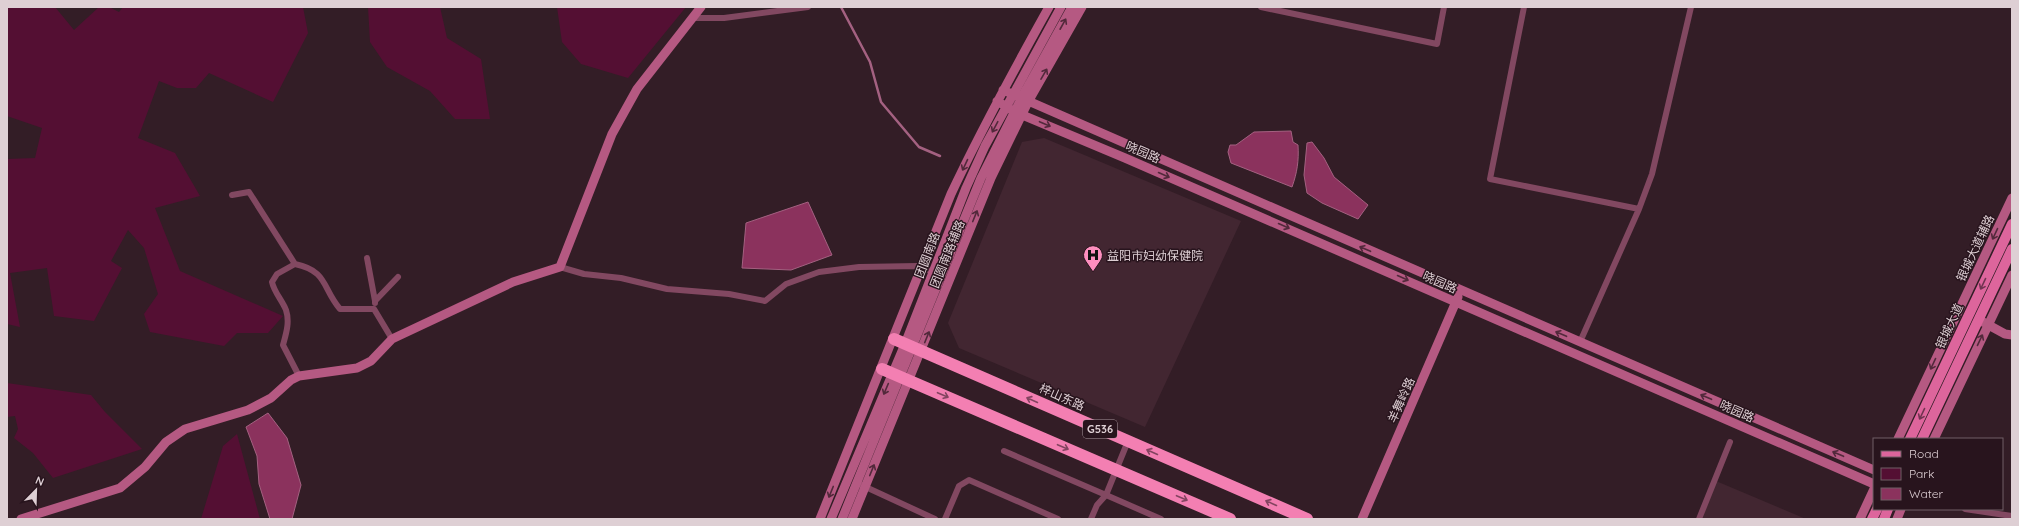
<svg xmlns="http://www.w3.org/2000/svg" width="2019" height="526" font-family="Quicksand,'Noto Sans SC',sans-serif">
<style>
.built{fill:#422631}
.green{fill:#540f33}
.water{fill:#8b325d;stroke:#a46181}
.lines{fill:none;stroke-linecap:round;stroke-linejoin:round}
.stream{stroke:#a46181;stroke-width:2.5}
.street{stroke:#824861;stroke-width:6}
.secondary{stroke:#b55982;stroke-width:9}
.primary{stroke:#dd659c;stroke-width:10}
.highway{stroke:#f37fb2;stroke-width:12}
.oneway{stroke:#52293b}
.oneway2{stroke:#703450}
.oneway3{stroke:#834460}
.labels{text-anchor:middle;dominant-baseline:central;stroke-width:3;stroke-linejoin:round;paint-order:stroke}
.shield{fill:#28141d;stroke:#a7979d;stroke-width:1}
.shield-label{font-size:11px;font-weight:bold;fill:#decfd4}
.street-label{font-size:12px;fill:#decfd4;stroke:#28141d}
.poi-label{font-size:12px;fill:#decfd4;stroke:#28141d;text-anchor:start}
</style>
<rect width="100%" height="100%" fill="#331d26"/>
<!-- built -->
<path class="built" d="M 1044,138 L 1241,221 L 1145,427 L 959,348 L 948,323 L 1022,142 Z
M 1716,481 L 1806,519 L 1702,519 Z"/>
<!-- green -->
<path class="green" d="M 7,7 L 55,7 L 74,30 L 99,7 L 109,7 L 119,12 L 123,7 L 303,7 L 308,33 L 273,102 L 209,73 L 196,88 L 177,88 L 159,81 L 138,138 L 175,153 L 200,196 L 155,208 L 180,271 L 283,316 L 268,333 L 237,333 L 224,346 L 150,332 L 144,314 L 158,294 L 144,248 L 128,230 L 111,261 L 122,268 L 94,321 L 54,316 L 47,268 L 10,273 L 20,327 L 7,324 L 7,159 L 35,158 L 42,128 L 7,116 Z
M 368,7 L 440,7 L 447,38 L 481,59 L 490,119 L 455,119 L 430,91 L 387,67 L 370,42 Z
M 557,7 L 686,7 L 628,78 L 581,64 L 562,42 Z
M 7,383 L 91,395 L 105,412 L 142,449 L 53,478 L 33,453 L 14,438 L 18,429 L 15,416 L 7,417 Z
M 237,434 L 260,519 L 201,519 L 223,446 Z"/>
<!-- water -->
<path class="water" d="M 1291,131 L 1293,142 L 1298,145 C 1299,161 1297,173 1292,187 L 1231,163 L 1228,152 L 1230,145 L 1236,145 L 1254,132 Z
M 1312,142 L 1324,158 L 1334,177 L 1368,205 L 1358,219 L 1322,203 L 1307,193 L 1304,175 L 1307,143 Z
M 808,202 L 832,255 L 791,270 L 742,268 L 746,223 Z
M 268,413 L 287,438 L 301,485 L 292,519 L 270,519 L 259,484 L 257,456 L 246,427 Z"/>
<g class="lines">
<!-- stream -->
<path class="stream" d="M 841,7 L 870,62 L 881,102 L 919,147 L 940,156"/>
<!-- street -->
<path class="street" d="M 1261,7 L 1437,44 L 1444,7
M 1524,7 L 1490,179 L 1639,209
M 692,18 L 724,18 L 808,7
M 232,195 L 249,192 L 295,264 L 277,274 L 272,282 C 274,292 282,300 286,310 C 290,322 286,334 283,345 L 299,376
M 367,258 L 375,301
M 295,264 C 328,271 322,288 340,309 L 374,309 L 392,339
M 560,267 L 584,274 L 621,278 L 667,289 L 729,294 L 765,301 L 786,284 L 819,272 L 859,267 L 918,266 L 933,272
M 375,303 L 375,301 L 398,277
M 1580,342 L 1639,209 L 1652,174 L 1691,7
M 1004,451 L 1106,495 L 1128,441
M 857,483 L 935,519
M 1965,509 L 2012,516
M 945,519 L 959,486 L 969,480 L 1058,519
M 1091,519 L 1097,505 L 1106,495 L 1161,519
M 1699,519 L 1730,442"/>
<!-- secondary -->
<path class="secondary" d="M 1003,90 L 1874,470
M 997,101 L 1015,112 L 1125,158 L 1874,484
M 1983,322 L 2005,334 L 2012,335
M 1898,439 L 2012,198
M 1934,439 L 2012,275
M 21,519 L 120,488 L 145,467 L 166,442 L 185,429 L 248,410 L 271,398 L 291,380 L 299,376 L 357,368 L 371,361 L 392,339 L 513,282 L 560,267 L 612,134 L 637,89 L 701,7
M 820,519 L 951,194 C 981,130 1015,68 1049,7
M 831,519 L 905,344 L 966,188 L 985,146 L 1061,7
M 842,519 L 981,178 L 1021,99 L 1072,7
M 852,519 L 991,178 L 1028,102 L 1082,7
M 1362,519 L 1458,297
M 1860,519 L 1874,489
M 1897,519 L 1901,509"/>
<!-- primary -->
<path class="primary" d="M 1910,439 L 2012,224
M 1922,439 L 2012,249
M 1872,519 L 1877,509
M 1884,519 L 1888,509"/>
<!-- highway -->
<path class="highway" d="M 894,339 L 1307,519
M 882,369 L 1230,519"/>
</g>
<!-- one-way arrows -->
<defs><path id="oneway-shaft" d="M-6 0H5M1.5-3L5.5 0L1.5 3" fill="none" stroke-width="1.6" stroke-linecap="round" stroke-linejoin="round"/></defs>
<g class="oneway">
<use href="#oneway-shaft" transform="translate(1063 24) rotate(-61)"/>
<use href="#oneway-shaft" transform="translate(1044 74) rotate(-60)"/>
<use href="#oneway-shaft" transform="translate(1045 124) rotate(23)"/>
<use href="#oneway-shaft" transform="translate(995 127) rotate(118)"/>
<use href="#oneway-shaft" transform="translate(965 165) rotate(115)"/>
<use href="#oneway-shaft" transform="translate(1164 175) rotate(24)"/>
<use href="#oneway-shaft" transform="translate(975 216) rotate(-68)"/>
<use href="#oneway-shaft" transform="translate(1284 226) rotate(24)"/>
<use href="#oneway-shaft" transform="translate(1995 234) rotate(115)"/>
<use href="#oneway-shaft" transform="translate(1365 249) rotate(-157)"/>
<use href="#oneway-shaft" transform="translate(1403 278) rotate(24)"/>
<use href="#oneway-shaft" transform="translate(1561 334) rotate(-157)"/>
<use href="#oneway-shaft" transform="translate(927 337) rotate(-68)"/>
<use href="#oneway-shaft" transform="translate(1980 340) rotate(-65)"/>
<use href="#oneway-shaft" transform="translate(1933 364) rotate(115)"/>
<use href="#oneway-shaft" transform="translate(886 389) rotate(113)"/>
<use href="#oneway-shaft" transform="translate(1706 397) rotate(-157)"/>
<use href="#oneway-shaft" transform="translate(1838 454) rotate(-157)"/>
<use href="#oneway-shaft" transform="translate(872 470) rotate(-68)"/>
<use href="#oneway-shaft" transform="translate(831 492) rotate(112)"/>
</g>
<g class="oneway2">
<use href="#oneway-shaft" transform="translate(1983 284) rotate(115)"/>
<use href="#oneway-shaft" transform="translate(1922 414) rotate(115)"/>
</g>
<g class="oneway3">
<use href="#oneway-shaft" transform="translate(943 395) rotate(23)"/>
<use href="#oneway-shaft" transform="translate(1032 400) rotate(-156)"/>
<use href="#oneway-shaft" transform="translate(1063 447) rotate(23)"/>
<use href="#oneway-shaft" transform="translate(1152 452) rotate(-156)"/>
<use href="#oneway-shaft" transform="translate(1182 498) rotate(23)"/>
<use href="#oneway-shaft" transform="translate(1271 503) rotate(-156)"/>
</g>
<!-- icons -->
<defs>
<g id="hospital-pin" transform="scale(1)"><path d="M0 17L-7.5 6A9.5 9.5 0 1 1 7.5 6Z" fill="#fd8ebe" stroke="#28141d"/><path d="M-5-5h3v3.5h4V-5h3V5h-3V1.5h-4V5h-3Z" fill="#111"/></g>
</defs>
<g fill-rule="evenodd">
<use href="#hospital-pin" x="1093" y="255"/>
</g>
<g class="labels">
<!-- shield labels -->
<rect class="shield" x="1083" y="420" width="34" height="18" rx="3"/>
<g class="shield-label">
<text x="1100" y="429">G536</text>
</g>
<!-- street labels -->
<g class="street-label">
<text transform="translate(1143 152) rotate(23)">晓园路</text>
<text transform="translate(1975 248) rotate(-65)">银城大道辅路</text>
<text transform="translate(947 254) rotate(-68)">团圆南路辅路</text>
<text transform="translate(927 255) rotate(-69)">团圆南路</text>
<text transform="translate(1440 282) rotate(24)">晓园路</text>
<text transform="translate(1949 326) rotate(-65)">银城大道</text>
<text transform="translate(1062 397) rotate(24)">梓山东路</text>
<text transform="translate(1401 400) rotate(-66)">羊舞岭路</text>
<text transform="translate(1737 411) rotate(24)">晓园路</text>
</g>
<!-- poi labels -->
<g class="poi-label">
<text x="1107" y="255">益阳市妇幼保健院</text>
</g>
</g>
<!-- border -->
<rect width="2019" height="526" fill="none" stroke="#decfd4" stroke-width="16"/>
<!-- legend -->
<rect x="1873" y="438" width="130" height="72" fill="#28141d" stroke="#715f66"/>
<rect x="1881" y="451" width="20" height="6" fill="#dd659c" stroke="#715f66"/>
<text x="1909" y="458" font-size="12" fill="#decfd4">Road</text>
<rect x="1881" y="468" width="20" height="12" fill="#540f33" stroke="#715f66"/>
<text x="1909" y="478" font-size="12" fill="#decfd4">Park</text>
<rect x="1881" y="488" width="20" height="12" fill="#8b325d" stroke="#715f66"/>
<text x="1909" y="498" font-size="12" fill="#decfd4">Water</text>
<!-- north arrow -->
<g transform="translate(36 490) rotate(23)" stroke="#28141d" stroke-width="3" paint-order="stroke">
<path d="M0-3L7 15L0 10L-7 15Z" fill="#decfd4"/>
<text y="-6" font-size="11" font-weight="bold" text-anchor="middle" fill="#decfd4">N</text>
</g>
</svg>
